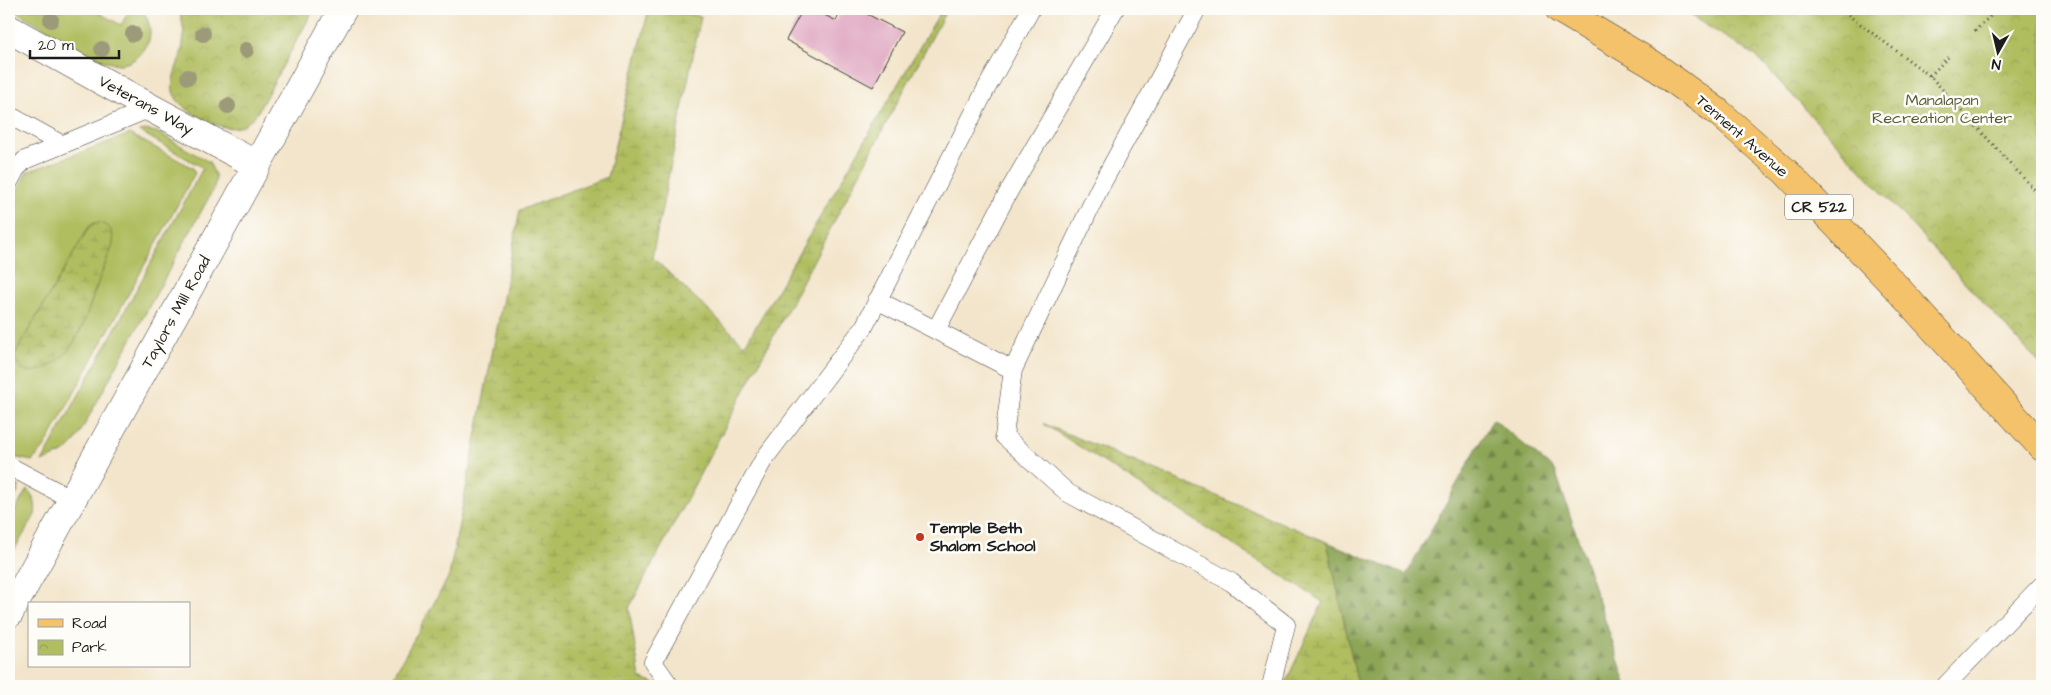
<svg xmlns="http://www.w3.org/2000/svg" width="2051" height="695" font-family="'Architects Daughter',sans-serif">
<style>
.grass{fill:#b0be61;stroke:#666d3e}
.forest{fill:url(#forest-firs);stroke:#54603a}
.wetland{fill:url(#wetland-marsh);stroke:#666d3e}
.park{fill:url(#park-crowns);stroke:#666d3e}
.building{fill:#e1abc4}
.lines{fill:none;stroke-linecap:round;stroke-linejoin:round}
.service-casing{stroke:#3c3a36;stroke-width:19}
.minor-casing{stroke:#3c3a36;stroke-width:29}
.primary-casing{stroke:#3c3a36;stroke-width:29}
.path{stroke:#3c3a36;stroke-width:3;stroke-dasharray:1 4;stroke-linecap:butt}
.service{stroke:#fff;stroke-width:18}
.minor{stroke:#fff;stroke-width:28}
.primary{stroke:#f4c26a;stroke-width:28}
.tree{fill:#9d9a7a}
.poi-dot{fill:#c8321e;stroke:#fdfcf7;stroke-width:2}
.labels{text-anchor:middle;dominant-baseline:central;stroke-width:5;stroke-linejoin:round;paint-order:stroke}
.shield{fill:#fdfcf7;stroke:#605f5e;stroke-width:1}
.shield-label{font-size:15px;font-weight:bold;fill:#1c1c1c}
.park-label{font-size:16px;fill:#575d38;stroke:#fdfcf7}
.street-label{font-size:16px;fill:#1c1c1c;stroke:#fdfcf7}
.poi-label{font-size:16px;font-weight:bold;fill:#1c1c1c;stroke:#fdfcf7;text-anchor:start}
</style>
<defs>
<pattern id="forest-firs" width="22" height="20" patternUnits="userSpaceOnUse" patternTransform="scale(1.25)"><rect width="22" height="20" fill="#8ca557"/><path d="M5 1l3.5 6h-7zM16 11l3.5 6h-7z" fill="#728647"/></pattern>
<pattern id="wetland-marsh" width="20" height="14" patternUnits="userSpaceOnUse" patternTransform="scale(1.25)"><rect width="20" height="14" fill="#b0be61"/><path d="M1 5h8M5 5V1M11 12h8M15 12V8" fill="none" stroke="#97a354"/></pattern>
<pattern id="park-crowns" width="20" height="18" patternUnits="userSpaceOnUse" patternTransform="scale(1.25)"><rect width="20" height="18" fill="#b0be61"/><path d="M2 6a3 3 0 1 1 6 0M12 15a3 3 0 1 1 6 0" fill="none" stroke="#97a354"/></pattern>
</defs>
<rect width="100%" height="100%" fill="#fdfcf7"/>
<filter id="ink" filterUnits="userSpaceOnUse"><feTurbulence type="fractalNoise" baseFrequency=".02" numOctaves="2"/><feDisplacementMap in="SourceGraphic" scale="10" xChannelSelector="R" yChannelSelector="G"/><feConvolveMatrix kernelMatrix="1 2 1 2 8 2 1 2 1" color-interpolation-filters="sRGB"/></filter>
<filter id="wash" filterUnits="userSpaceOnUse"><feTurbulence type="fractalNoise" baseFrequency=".0096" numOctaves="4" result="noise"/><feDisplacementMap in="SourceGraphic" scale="20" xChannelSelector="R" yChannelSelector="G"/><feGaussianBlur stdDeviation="1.12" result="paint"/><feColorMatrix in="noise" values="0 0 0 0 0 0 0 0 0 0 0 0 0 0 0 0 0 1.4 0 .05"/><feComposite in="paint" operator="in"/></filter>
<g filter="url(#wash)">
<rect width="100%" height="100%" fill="#f3e5cb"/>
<!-- grass -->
<path class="grass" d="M 11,9 L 92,9 L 121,25 L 130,9 L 140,9 C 148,16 152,29 149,40 C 144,54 132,65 117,64 C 102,63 88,52 75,45 C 54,33 33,21 11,9 Z
M 145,130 L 157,132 L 209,162 L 216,177 L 214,188 L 75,442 L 65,452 L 42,462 L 203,168 L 139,131 Z
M 130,134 L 193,168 L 195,173 L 44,448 L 32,461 L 9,456 L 9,205 L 27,172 Z
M 9,480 L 19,486 L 18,491 L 9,509 Z
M 27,489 C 34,496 37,505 35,515 L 9,559 L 9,522 Z"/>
<!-- forest -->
<path class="forest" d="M 1493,419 L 1555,470 L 1627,686 L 1358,686 L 1327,542 L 1406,575 Z"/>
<!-- wetland -->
<path class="wetland" d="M 649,9 L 701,16 L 652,257 L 745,345 L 942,9 L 947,9 L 629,608 L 640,678 L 660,686 L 388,686 L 449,576 L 520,210 L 607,177 Z
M 94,223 C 108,222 114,230 113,244 C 109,257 103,268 99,280 C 86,314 77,363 35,371 C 25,374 18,367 14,358 L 16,352 L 89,227 Z
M 1044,424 L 1327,542 L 1358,686 L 1284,686 L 1323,602 Z"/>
<!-- park -->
<path class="park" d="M 178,9 L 314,9 L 257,113 C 248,124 239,130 225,127 C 213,125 203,119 193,113 C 160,93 175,78 182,50 C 185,36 184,22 178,9 Z
M 1680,9 L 2042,9 L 2042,366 L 1756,56 Z"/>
<g id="blocks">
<!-- building -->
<path class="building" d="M 803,9 L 813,9 L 836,21 L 842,9 L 857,9 L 902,32 L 873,87 L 786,40 Z"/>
</g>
</g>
<g filter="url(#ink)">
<use href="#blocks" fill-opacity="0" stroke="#3c3a36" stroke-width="1"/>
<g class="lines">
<!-- service casing -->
<g class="service-casing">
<path id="service" d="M 1197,9 L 1099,189 L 1013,370 L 1004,436 L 1068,493 L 1231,582 L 1286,625 L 1271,686
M 9,115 L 61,144
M 9,182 L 16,169 L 25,160 L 151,108
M 877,300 L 1013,370
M 936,330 L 1009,191 L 1115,9
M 9,466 L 73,500
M 670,686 L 653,662 L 764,459 L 864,327 L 986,89 L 1031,9
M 1945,686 L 2042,585"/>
</g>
<!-- minor casing -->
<g class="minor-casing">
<path id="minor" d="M 9,29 L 151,108 L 257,165
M 9,614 L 343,9"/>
</g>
<!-- primary casing -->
<g class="primary-casing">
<path id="primary" d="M 1559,9 L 1652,64 L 1718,112 L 1786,172 L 1896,287 L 2042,447"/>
</g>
<!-- path -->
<path class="path" d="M 1840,9 L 1930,76 L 2042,198
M 1975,31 L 1997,9
M 1930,76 L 1950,55"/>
<!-- service -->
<use href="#service" class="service"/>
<!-- minor -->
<use href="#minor" class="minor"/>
<!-- primary -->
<use href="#primary" class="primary"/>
</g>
<!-- trees -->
<g class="tree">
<circle cx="51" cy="20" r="8"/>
<circle cx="133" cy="34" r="8"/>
<circle cx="203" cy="34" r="8"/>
<circle cx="102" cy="49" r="8"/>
<circle cx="246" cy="50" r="8"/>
<circle cx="188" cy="77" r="8"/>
<circle cx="228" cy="106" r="8"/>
</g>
</g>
<!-- markers -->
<circle class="poi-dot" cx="920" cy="537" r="5"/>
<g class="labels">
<!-- shield labels -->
<rect class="shield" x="1785" y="194.5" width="68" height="25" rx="4"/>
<g class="shield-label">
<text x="1819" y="207">CR 522</text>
</g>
<!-- park labels -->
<g class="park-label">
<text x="1942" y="100">Manalapan<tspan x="1942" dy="18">Recreation Center</tspan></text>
</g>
<!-- street labels -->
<g class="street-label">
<text transform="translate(146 105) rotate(29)">Veterans Way</text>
<text transform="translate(1742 136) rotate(41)">Tennent Avenue</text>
<text transform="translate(176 312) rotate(-61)">Taylors Mill Road</text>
</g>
<!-- poi labels -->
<g class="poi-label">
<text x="930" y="528">Temple Beth<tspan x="930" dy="18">Shalom School</tspan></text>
</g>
</g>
<!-- margin -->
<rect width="2051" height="695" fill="none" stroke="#fdfcf7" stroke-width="30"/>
<!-- legend -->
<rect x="28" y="602" width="162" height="65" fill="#fdfcf7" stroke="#a3a29f"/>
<rect x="38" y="619" width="25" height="8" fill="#f4c26a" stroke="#a3a29f"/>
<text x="72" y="628" font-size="15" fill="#1c1c1c">Road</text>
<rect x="38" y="640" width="25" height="15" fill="url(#park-crowns)" stroke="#a3a29f"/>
<text x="72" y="652" font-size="15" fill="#1c1c1c">Park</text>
<!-- north arrow -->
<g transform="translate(1998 52) rotate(188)" stroke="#fdfcf7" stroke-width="4" paint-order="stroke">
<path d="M0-4L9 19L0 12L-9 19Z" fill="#1c1c1c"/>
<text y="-8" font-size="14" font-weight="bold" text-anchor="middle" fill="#1c1c1c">N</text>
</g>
<!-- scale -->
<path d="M30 50v8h89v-8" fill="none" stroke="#1c1c1c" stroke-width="2.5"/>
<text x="38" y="50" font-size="15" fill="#1c1c1c" stroke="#fdfcf7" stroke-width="4" paint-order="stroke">20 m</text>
</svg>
